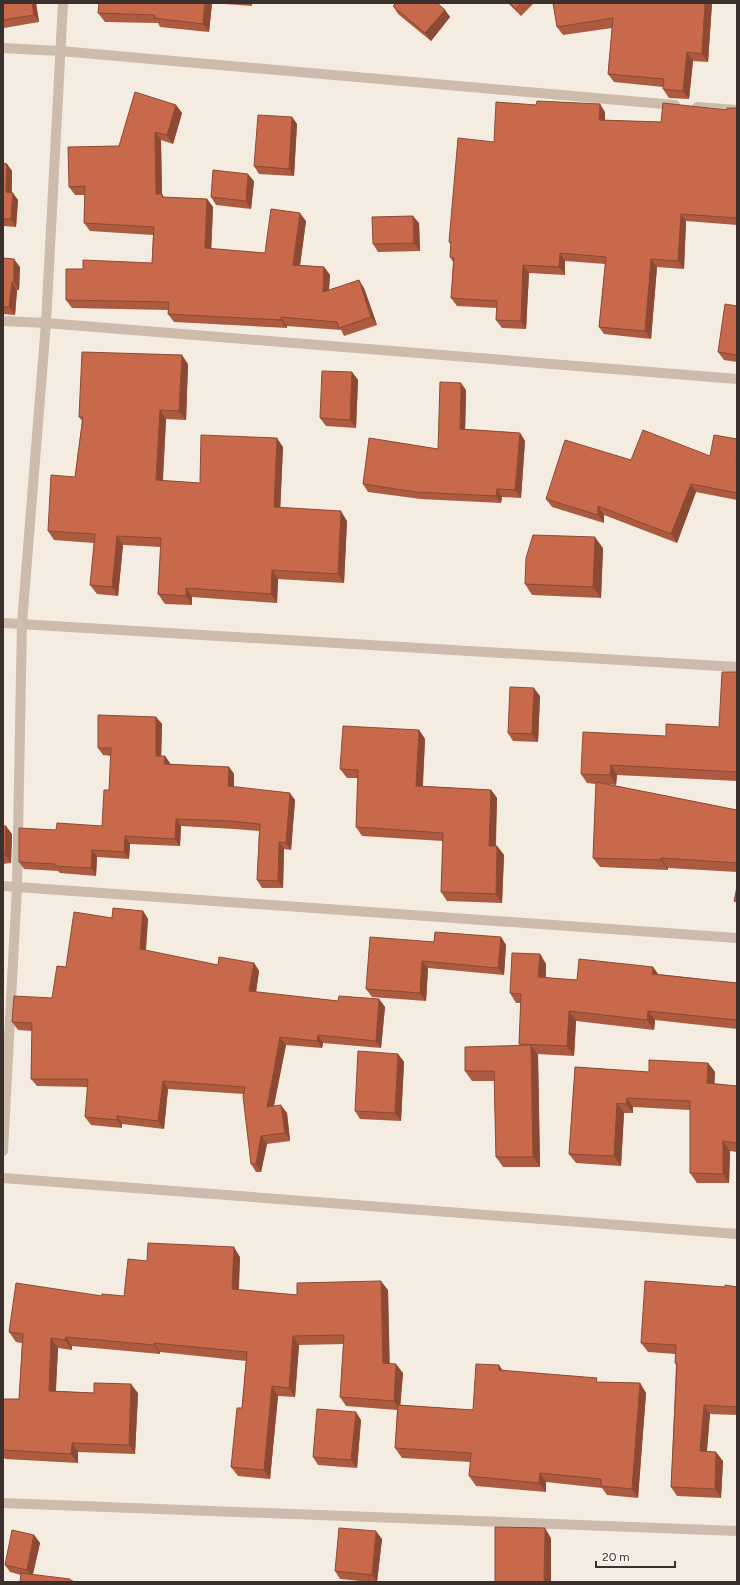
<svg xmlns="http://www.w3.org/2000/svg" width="740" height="1585" font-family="Figtree,sans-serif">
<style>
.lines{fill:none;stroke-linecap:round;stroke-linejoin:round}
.minor{stroke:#cdbbac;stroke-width:10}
.wall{fill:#ac5a40}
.shaded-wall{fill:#8c4a34}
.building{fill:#c8694b;stroke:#8c4a34}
</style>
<rect width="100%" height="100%" fill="#f4ebe1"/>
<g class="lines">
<!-- minor -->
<path class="minor" d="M 3,48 L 60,51 L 675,105
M 697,107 L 737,110
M 3,321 L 46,323 L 737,379
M 3,623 L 737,667
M 3,886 L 737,938
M 3,1151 L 17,887 L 22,623 L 46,323 L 63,3
M 3,1178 L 737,1234
M 3,1503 L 737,1531"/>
</g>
<!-- wall -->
<path class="wall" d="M 3,3 L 36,3 L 39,22 L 4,28 L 3,26 Z
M 99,3 L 252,3 L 252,6 L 212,3 L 209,32 L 160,27 L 158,23 L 105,22 L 98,13 Z
M 508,3 L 534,3 L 521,16 Z
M 553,3 L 712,3 L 708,62 L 693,61 L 689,99 L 669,98 L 663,89 L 663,87 L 614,82 L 608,74 L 612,28 L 563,35 L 557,27 Z
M 393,6 L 445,10 L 450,17 L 431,41 L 398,14 Z
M 176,105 L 182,113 L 173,144 L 161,140 L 162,194 L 164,197 L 207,199 L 213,207 L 211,249 L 265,253 L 306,221 L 300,265 L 324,267 L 330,275 L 329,290 L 364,288 L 377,325 L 344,336 L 341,330 L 287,326 L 287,328 L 174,322 L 168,314 L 168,310 L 72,308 L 66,300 L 83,269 L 152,263 L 153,235 L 90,231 L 84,223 L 85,195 L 75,195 L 69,187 L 119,146 Z
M 737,108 L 737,225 L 686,221 L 684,269 L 657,267 L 651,339 L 604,334 L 599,327 L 605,264 L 565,261 L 565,275 L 529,273 L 526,329 L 502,328 L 496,320 L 497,308 L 457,306 L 451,298 L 453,262 L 450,257 L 451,245 L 449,242 L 494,142 L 605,112 L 605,120 L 661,122 Z
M 292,117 L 297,124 L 294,176 L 259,174 L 254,166 Z
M 3,163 L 7,164 L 12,171 L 12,193 L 18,200 L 16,227 L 3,226 Z
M 254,181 L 251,209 L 216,205 L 211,197 Z
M 419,223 L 420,251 L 378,252 L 373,244 Z
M 3,258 L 20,267 L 19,290 L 17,290 L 15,315 L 3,314 Z
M 737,306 L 737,362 L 724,360 L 718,352 Z
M 188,364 L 186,420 L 166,419 L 163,481 L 200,483 L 283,447 L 280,508 L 347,521 L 344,583 L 278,579 L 277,603 L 192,597 L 192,605 L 165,604 L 158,594 L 161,547 L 123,545 L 118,596 L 97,594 L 90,585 L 94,543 L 54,540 L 48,531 L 75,477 L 82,421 L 79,417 Z
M 352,372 L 358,380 L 356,428 L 326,426 L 320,418 Z
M 466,390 L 465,429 L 520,433 L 525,441 L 521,498 L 502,497 L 501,503 L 421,499 L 368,492 L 363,484 L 438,449 Z
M 737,439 L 737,500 L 696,492 L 677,543 L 604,515 L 604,523 L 552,507 L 546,499 L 631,460 L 710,456 Z
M 603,548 L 601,598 L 532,595 L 525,584 Z
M 737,672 L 737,781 L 617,775 L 616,785 L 606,784 L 737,810 L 737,872 L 668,868 L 668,870 L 600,867 L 593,858 L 596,784 L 587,783 L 581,774 L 666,736 L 719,727 Z
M 540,696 L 538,742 L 513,741 L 508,733 Z
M 156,717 L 162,724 L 161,756 L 165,756 L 170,764 L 229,767 L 234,774 L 234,787 L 295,800 L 291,850 L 284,849 L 283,888 L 262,888 L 257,880 L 259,831 L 234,829 L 181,826 L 180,846 L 130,844 L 129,859 L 97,857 L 96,876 L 60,873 L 58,871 L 24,869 L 19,862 L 56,830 L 102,826 L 109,790 L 111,756 L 103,755 L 98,748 Z
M 419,730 L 425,739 L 423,786 L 491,790 L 497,798 L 496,846 L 497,846 L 504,855 L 502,903 L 447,901 L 441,892 L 443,841 L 362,836 L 356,827 L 358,778 L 347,778 L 340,769 Z
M 3,826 L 12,834 L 11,863 L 3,864 Z
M 143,911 L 148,919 L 146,951 L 218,965 L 254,963 L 259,971 L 256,992 L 338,1001 L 379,999 L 385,1007 L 381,1048 L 323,1043 L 322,1048 L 286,1045 L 274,1106 L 287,1113 L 290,1141 L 267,1144 L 261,1172 L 256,1172 L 251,1164 L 244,1094 L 168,1089 L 164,1129 L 122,1124 L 122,1128 L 91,1125 L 85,1117 L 88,1087 L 37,1086 L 31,1079 L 32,1031 L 18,1030 L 12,1022 L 52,998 L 66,967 L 112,918 Z
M 501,937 L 506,945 L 504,975 L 428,968 L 426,1001 L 372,997 L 366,989 L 434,942 Z
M 540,954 L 546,964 L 546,978 L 577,980 L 653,967 L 658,974 L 737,983 L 737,1029 L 655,1020 L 654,1030 L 576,1021 L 574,1056 L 537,1054 L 538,1055 L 540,1167 L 503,1167 L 496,1157 L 494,1081 L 472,1081 L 465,1071 L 520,1045 L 519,1044 L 521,1003 L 516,1003 L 510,993 Z
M 398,1054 L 404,1062 L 401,1121 L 360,1119 L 355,1111 Z
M 708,1063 L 715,1072 L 714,1084 L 737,1086 L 737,1152 L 730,1151 L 729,1183 L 697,1183 L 690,1173 L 690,1110 L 633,1107 L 633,1113 L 624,1113 L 621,1166 L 576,1163 L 569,1154 L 575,1067 L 649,1072 Z
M 240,1257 L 239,1290 L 297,1295 L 388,1290 L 389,1364 L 403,1373 L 400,1405 L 473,1410 L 503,1370 L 599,1382 L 640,1383 L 646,1393 L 638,1498 L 607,1495 L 602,1488 L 546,1482 L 546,1492 L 476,1486 L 469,1476 L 471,1462 L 402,1458 L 395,1448 L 397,1410 L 346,1406 L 340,1397 L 344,1344 L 299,1345 L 295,1397 L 278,1396 L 270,1479 L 238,1476 L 231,1467 L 242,1408 L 246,1361 L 160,1352 L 160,1354 L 72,1346 L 72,1350 L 58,1348 L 56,1391 L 94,1393 L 138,1393 L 135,1454 L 78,1452 L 78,1463 L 5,1459 L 3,1456 L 3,1399 L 19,1399 L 22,1343 L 16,1342 L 9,1332 L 102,1296 L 124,1296 L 147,1261 Z
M 725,1287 L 737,1287 L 737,1415 L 710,1414 L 707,1451 L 723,1461 L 721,1498 L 677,1496 L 671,1487 L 676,1365 L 675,1363 L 675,1354 L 648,1352 L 641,1343 Z
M 361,1420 L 357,1468 L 318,1465 L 313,1457 Z
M 34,1535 L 40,1543 L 33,1574 L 21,1575 L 10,1572 L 5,1565 Z
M 382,1539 L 377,1582 L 371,1582 L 340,1579 L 335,1571 Z"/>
<!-- shaded-wall -->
<path class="shaded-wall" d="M 32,3 L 36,3 L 39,22 L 34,15 Z
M 205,3 L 212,3 L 209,32 L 203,24 Z
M 705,3 L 712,3 L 708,62 L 702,54 Z
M 445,10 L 450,17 L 431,41 L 425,33 Z
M 687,52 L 693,61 L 689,99 L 683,91 Z
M 600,104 L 605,112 L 605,128 L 599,120 Z
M 176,105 L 182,113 L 173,144 L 167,135 Z
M 292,117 L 297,124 L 294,176 L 289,169 Z
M 155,132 L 161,140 L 162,202 L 156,194 Z
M 7,164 L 12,171 L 11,200 L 6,192 Z
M 248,174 L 254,181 L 251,209 L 246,201 Z
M 13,193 L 18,200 L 16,227 L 11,219 Z
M 207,199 L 213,207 L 211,256 L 205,248 Z
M 300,213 L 306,221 L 299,273 L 293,265 Z
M 681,214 L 686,221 L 684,269 L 678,261 Z
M 413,216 L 419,223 L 420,251 L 414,243 Z
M 560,253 L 565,261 L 565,275 L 559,267 Z
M 14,259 L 20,267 L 19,290 L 14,282 Z
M 651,259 L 657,267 L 651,339 L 645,331 Z
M 523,265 L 529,273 L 526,329 L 521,321 Z
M 324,267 L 330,275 L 328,301 L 323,292 Z
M 359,280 L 364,288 L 377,325 L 371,317 Z
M 12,282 L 17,290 L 15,315 L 9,307 Z
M 281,317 L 287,326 L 287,328 L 281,320 Z
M 182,355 L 188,364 L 186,420 L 179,411 Z
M 352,372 L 358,380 L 356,428 L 350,420 Z
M 461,383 L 466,390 L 465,436 L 460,429 Z
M 160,410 L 166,419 L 162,490 L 156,480 Z
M 520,433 L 525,441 L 521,498 L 515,490 Z
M 277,438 L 283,447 L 280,516 L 274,507 Z
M 691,484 L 696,492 L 677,543 L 671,534 Z
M 497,489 L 502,497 L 501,503 L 496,496 Z
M 598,506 L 604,515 L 604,523 L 598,515 Z
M 341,511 L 347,521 L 344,583 L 338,574 Z
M 117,536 L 123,545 L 118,596 L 112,587 Z
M 595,537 L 603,548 L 601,598 L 593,587 Z
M 272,570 L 278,579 L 277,603 L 271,594 Z
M 186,588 L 192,597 L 192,605 L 186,596 Z
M 534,688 L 540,696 L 538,742 L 532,734 Z
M 156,717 L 162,724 L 161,763 L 156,756 Z
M 419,730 L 425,739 L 422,795 L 416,786 Z
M 165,756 L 170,763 L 169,771 L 164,764 Z
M 611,765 L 617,775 L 616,785 L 610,775 Z
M 229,767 L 234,774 L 234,794 L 228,786 Z
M 491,790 L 497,798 L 495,855 L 489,846 Z
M 290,793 L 295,800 L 291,850 L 286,843 Z
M 176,819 L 181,826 L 180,846 L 175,839 Z
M 6,826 L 12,834 L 11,863 L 5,855 Z
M 125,836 L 130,844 L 129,859 L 124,852 Z
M 279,842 L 284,849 L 283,888 L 278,881 Z
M 497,846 L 504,855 L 502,903 L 496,894 Z
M 92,850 L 97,857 L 96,876 L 91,868 Z
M 661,858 L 668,868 L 668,870 L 661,860 Z
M 143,911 L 148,919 L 145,957 L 140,949 Z
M 501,937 L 506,945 L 504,975 L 498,968 Z
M 540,954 L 546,964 L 545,987 L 538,977 Z
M 422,961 L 428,968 L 426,1001 L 420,993 Z
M 254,963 L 259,971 L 255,999 L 249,991 Z
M 653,967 L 660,977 L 652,974 Z
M 379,999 L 385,1007 L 381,1048 L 376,1041 Z
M 569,1011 L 576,1021 L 574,1056 L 567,1046 Z
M 648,1011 L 655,1020 L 654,1030 L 647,1020 Z
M 318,1035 L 323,1043 L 322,1048 L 317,1041 Z
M 280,1037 L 286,1045 L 272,1114 L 267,1107 Z
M 531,1045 L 538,1055 L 540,1167 L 533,1157 Z
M 398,1054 L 404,1062 L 401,1121 L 395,1113 Z
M 708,1063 L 715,1072 L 714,1092 L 707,1083 Z
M 163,1081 L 168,1089 L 164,1129 L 158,1121 Z
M 627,1098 L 633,1107 L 633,1113 L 626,1104 Z
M 617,1103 L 624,1113 L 621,1166 L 614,1156 Z
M 281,1105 L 287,1113 L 290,1141 L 285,1133 Z
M 117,1116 L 122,1124 L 122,1128 L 117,1120 Z
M 261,1136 L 267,1144 L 261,1172 L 256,1164 Z
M 723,1141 L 730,1151 L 729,1183 L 723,1174 Z
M 234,1247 L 240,1257 L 238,1298 L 232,1289 Z
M 381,1281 L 388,1290 L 390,1372 L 383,1363 Z
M 293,1336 L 299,1345 L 295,1397 L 289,1388 Z
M 66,1337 L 72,1346 L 72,1350 L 65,1340 Z
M 51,1338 L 58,1348 L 55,1400 L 49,1391 Z
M 154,1343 L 160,1352 L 160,1354 L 154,1345 Z
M 396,1364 L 403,1373 L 400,1410 L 394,1401 Z
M 499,1365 L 506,1375 L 499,1370 Z
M 640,1383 L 646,1393 L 638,1498 L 632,1489 Z
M 131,1384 L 138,1393 L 135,1454 L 129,1445 Z
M 272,1386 L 278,1396 L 270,1479 L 264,1470 Z
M 704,1405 L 710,1414 L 706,1460 L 700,1451 Z
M 356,1412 L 361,1420 L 357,1468 L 351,1460 Z
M 72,1443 L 78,1452 L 78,1463 L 71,1454 Z
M 716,1452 L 723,1461 L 721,1498 L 715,1489 Z
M 540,1473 L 546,1482 L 546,1492 L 539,1483 Z
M 545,1528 L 551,1538 L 551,1582 L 544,1582 Z
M 376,1531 L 382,1539 L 377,1582 L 372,1575 Z
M 34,1535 L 40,1543 L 32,1578 L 27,1570 Z"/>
<!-- building -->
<path class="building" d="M 3,3 L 32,3 L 34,15 L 3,20 Z
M 99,3 L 205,3 L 203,24 L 154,18 L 155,15 L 98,13 Z
M 396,3 L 437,3 L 445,10 L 425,33 L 393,6 Z
M 510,3 L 521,3 L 516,9 Z
M 553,3 L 705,3 L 702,54 L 687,52 L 683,91 L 663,89 L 664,79 L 608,74 L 613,18 L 557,27 Z
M 135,92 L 176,105 L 167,135 L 155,132 L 156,194 L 162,194 L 162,197 L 207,199 L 205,248 L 265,253 L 271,209 L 300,213 L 293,265 L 324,267 L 323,292 L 359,280 L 371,317 L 339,328 L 337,322 L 281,317 L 281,320 L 168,314 L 169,302 L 66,300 L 66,269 L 83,269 L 83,260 L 152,263 L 154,227 L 84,223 L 85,186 L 69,187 L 68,147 L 119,146 Z
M 537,101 L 600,104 L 599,120 L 661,122 L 663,103 L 727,110 L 727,108 L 737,108 L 737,218 L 681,214 L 678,261 L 651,259 L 645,331 L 599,327 L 606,257 L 560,253 L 559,267 L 523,265 L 521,321 L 496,320 L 497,301 L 451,298 L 454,258 L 450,257 L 451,242 L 449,242 L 458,138 L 494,142 L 496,102 L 536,105 Z
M 258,115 L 292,117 L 289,169 L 254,166 Z
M 3,163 L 7,164 L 6,192 L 13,193 L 11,219 L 3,219 Z
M 213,170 L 248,174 L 246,201 L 211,197 Z
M 413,216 L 414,243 L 373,244 L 372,217 Z
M 3,258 L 14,259 L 14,282 L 12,282 L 9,307 L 3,307 Z
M 725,304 L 737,306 L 737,355 L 718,352 Z
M 82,352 L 182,355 L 179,411 L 160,410 L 156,480 L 200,483 L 201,435 L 277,438 L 274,507 L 341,511 L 338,574 L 272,570 L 271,594 L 186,588 L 186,596 L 158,594 L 161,538 L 117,536 L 112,587 L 90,585 L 95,534 L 48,531 L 51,475 L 75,477 L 83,417 L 79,417 Z
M 322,371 L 352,372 L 350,420 L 320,418 Z
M 440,382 L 461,383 L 460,429 L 520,433 L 515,490 L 497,489 L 496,496 L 416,492 L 363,484 L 369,438 L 438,449 Z
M 643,430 L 710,456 L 714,435 L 737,439 L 737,456 L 736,463 L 737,464 L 737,493 L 691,484 L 671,534 L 598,506 L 598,515 L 546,499 L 565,440 L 631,460 Z
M 533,535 L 595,537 L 593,587 L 525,584 L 526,558 Z
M 722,672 L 737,672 L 737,772 L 611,765 L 610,775 L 581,774 L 583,732 L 666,736 L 666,724 L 719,727 Z
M 510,687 L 534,688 L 532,734 L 508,733 Z
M 98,715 L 156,717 L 156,756 L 165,756 L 164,764 L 229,767 L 228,786 L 290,793 L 286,843 L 279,842 L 278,881 L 257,880 L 260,824 L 229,821 L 176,819 L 175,839 L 125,836 L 124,852 L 92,850 L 91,868 L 55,866 L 55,864 L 19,862 L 19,828 L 56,830 L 57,823 L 102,826 L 104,790 L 109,790 L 111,748 L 98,748 Z
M 343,726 L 419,730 L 416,786 L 491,790 L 489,846 L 497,846 L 496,894 L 441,892 L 443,833 L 356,827 L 358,770 L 340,769 Z
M 596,782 L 737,810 L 737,863 L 661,858 L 661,860 L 593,858 Z
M 3,826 L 6,826 L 5,855 L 3,855 Z
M 737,887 L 737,902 L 734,901 Z
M 113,908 L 143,911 L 140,949 L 218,965 L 219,957 L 254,963 L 249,991 L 338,1001 L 339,996 L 379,999 L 376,1041 L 318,1035 L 317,1041 L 280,1037 L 267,1107 L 281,1105 L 285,1133 L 261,1136 L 256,1164 L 251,1164 L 243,1096 L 245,1087 L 163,1081 L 158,1121 L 117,1116 L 117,1120 L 85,1117 L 88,1079 L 31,1079 L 32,1023 L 12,1022 L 14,996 L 52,998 L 57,966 L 66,967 L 74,912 L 112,918 Z
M 435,932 L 501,937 L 498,968 L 422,961 L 420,993 L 366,989 L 370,937 L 434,942 Z
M 512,953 L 540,954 L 538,977 L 577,980 L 579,959 L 653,967 L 652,974 L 737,983 L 737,1020 L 648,1011 L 647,1020 L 569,1011 L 567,1046 L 519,1044 L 521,994 L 510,993 Z
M 531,1045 L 533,1157 L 496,1157 L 494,1071 L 465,1071 L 465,1047 Z
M 358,1051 L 398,1054 L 395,1113 L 355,1111 Z
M 649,1060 L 708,1063 L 707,1083 L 737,1086 L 737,1143 L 723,1141 L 723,1174 L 690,1173 L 690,1101 L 627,1098 L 626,1104 L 617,1103 L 614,1156 L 569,1154 L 575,1067 L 649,1072 Z
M 148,1243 L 234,1247 L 232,1289 L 297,1295 L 297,1283 L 381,1281 L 383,1363 L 396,1364 L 394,1401 L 340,1397 L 344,1335 L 293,1336 L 289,1388 L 272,1386 L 264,1470 L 231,1467 L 237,1408 L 242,1408 L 247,1352 L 154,1343 L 154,1345 L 66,1337 L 65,1340 L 51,1338 L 49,1391 L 94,1393 L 94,1383 L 131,1384 L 129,1445 L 72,1443 L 71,1454 L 3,1450 L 3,1399 L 19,1399 L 23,1334 L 9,1332 L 16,1283 L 102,1296 L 102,1294 L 124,1296 L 128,1259 L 147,1261 Z
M 645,1281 L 725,1287 L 725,1285 L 737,1287 L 737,1407 L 704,1405 L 700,1451 L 716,1452 L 715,1489 L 671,1487 L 677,1363 L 675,1363 L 676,1345 L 641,1343 Z
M 476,1364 L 499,1365 L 499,1370 L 597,1378 L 596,1382 L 640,1383 L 632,1489 L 601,1486 L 601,1479 L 540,1473 L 539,1483 L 469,1476 L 471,1453 L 395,1448 L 398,1405 L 473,1410 Z
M 317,1409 L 356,1412 L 351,1460 L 313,1457 Z
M 495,1527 L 545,1528 L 544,1582 L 495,1582 Z
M 339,1528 L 376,1531 L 372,1575 L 335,1571 Z
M 12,1530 L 34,1535 L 27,1570 L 5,1565 Z
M 21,1573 L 70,1579 L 70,1580 L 75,1582 L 20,1582 Z"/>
<!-- border -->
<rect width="740" height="1585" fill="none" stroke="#3b302b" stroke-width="8"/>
<!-- scale -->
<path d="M596 1561v6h79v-6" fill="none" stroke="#3b302b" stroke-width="2"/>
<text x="602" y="1561" font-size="12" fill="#3b302b" stroke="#fbf5ee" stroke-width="3" paint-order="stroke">20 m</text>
</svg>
